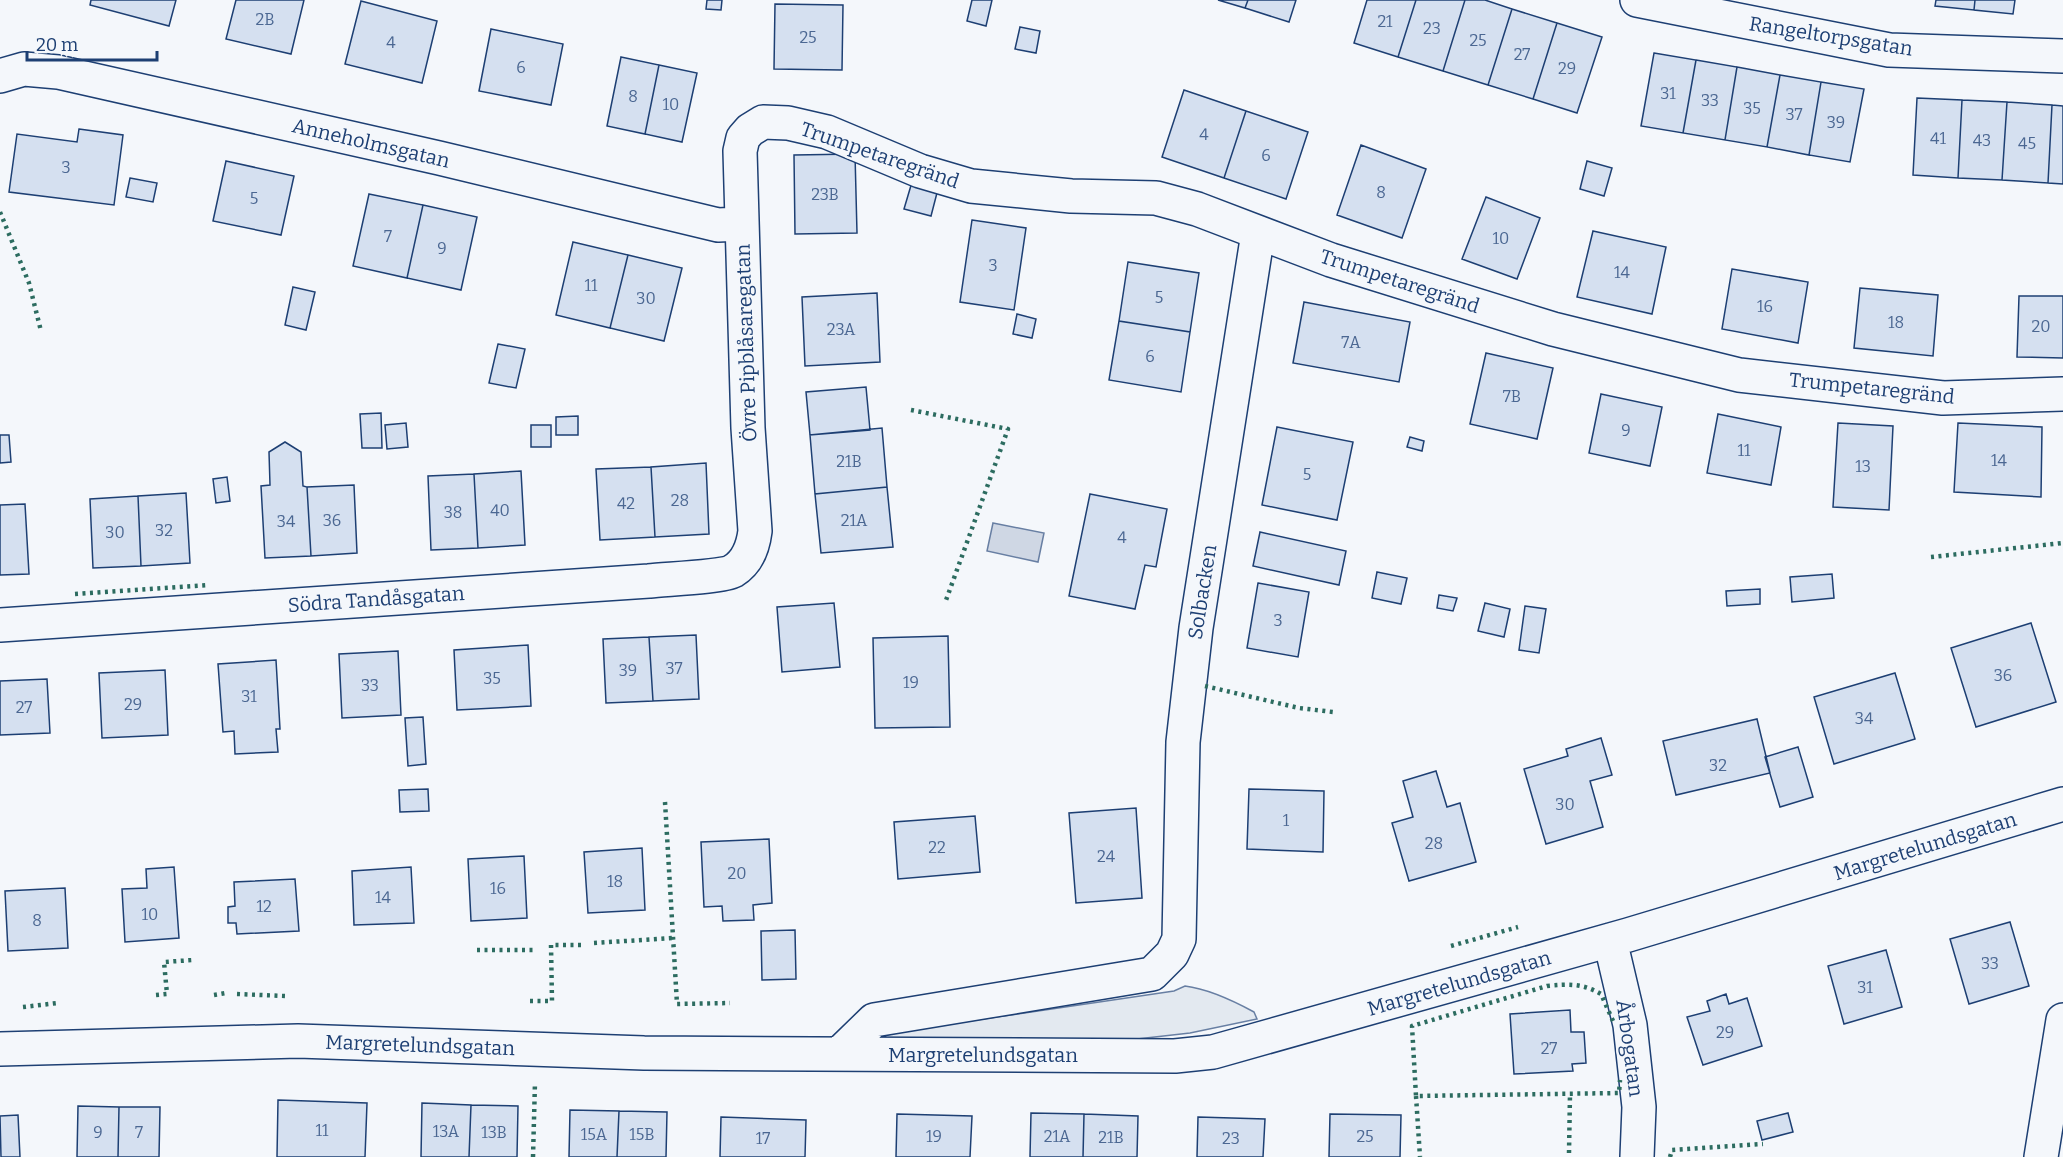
<svg xmlns="http://www.w3.org/2000/svg" width="2063" height="1157" font-family="Bitter,serif">
<style>
.green{fill:#e3e9f0;stroke:#687fa3;stroke-width:1.5}
.water{fill:#cfd7e4;stroke:#687fa3;stroke-width:1.5}
.building{fill:#d5e0f0;stroke:#1d3f73;stroke-width:1.5}
.lines{fill:none;stroke-linecap:round;stroke-linejoin:round}
.minor-casing{stroke:#1d3f73;stroke-width:36}
.minor{stroke:#f4f7fb;stroke-width:33}
.hedge{stroke:#2c6c60;stroke-width:4.5;stroke-dasharray:3 4.5;stroke-linecap:butt}
.labels{text-anchor:middle;dominant-baseline:central;stroke-width:4.5;stroke-linejoin:round;paint-order:stroke}
.number-label{font-size:16px;fill:#4b6792}
.street-label{font-size:20px;fill:#1d3f73;stroke:#f4f7fb}
</style>
<rect width="100%" height="100%" fill="#f4f7fb"/>
<!-- green -->
<path class="green" d="M 1185,986 C 1209,989 1232,1000 1254,1012 L 1257,1019 L 1190,1033 L 1137,1039 L 867,1040 L 908,1030 L 1174,991 Z"/>
<!-- water -->
<path class="water" d="M 993,523 L 1044,533 L 1038,562 L 987,551 Z"/>
<!-- building -->
<path class="building" d="M 91,0 L 176,0 L 169,26 L 90,5 Z
M 236,0 L 304,0 L 291,54 L 226,39 Z
M 707,0 L 722,0 L 721,10 L 706,9 Z
M 972,0 L 992,0 L 986,26 L 967,21 Z
M 1218,0 L 1248,0 L 1245,8 Z
M 1248,0 L 1296,0 L 1289,22 L 1245,8 Z
M 1367,0 L 1416,0 L 1398,57 L 1354,43 Z
M 1416,0 L 1465,0 L 1443,71 L 1398,57 Z
M 1465,0 L 1485,0 L 1512,9 L 1488,85 L 1443,71 Z
M 1936,0 L 1975,0 L 1974,10 L 1935,6 Z
M 1975,0 L 2015,0 L 2013,14 L 1974,10 Z
M 361,1 L 437,21 L 422,83 L 345,64 Z
M 775,4 L 843,5 L 842,70 L 774,69 Z
M 1512,9 L 1557,23 L 1533,99 L 1488,85 Z
M 1557,23 L 1602,37 L 1577,113 L 1533,99 Z
M 1020,27 L 1040,31 L 1036,53 L 1015,49 Z
M 491,29 L 563,44 L 551,105 L 479,91 Z
M 1654,53 L 1696,60 L 1683,133 L 1641,126 Z
M 621,57 L 659,65 L 645,134 L 607,126 Z
M 1696,60 L 1737,67 L 1725,140 L 1683,133 Z
M 659,65 L 697,73 L 682,142 L 645,134 Z
M 1737,67 L 1780,75 L 1767,147 L 1725,140 Z
M 1780,75 L 1821,82 L 1809,155 L 1767,147 Z
M 1821,82 L 1864,89 L 1850,162 L 1809,155 Z
M 1184,90 L 1246,111 L 1224,178 L 1162,157 Z
M 1917,98 L 1962,100 L 1958,178 L 1913,175 Z
M 1962,100 L 2007,102 L 2002,180 L 1958,178 Z
M 2007,102 L 2052,105 L 2048,183 L 2002,180 Z
M 2052,105 L 2063,106 L 2063,184 L 2048,183 Z
M 1246,111 L 1308,132 L 1286,199 L 1224,178 Z
M 79,129 L 123,135 L 114,205 L 9,192 L 17,134 L 77,142 Z
M 1361,145 L 1426,169 L 1402,238 L 1337,215 Z
M 855,154 L 857,233 L 795,234 L 794,155 Z
M 226,161 L 294,176 L 281,235 L 213,221 Z
M 1587,161 L 1612,168 L 1604,196 L 1580,189 Z
M 130,178 L 157,183 L 153,202 L 126,197 Z
M 912,182 L 938,189 L 931,216 L 904,209 Z
M 369,194 L 423,205 L 407,278 L 353,266 Z
M 1486,197 L 1540,218 L 1517,279 L 1462,259 Z
M 423,205 L 477,217 L 461,290 L 407,278 Z
M 972,220 L 1026,228 L 1014,310 L 960,302 Z
M 1593,231 L 1666,247 L 1652,314 L 1577,297 Z
M 573,242 L 628,255 L 610,328 L 556,315 Z
M 628,255 L 682,268 L 664,341 L 610,328 Z
M 1128,262 L 1199,273 L 1190,332 L 1119,321 Z
M 1732,269 L 1808,282 L 1798,343 L 1722,329 Z
M 293,287 L 315,292 L 306,330 L 285,325 Z
M 1860,288 L 1938,295 L 1933,356 L 1854,348 Z
M 877,293 L 880,362 L 805,366 L 802,297 Z
M 2019,296 L 2063,296 L 2063,358 L 2017,357 Z
M 1304,302 L 1410,322 L 1399,382 L 1293,363 Z
M 1017,314 L 1036,319 L 1032,338 L 1013,334 Z
M 1119,321 L 1190,332 L 1181,392 L 1109,380 Z
M 498,344 L 525,349 L 516,388 L 489,383 Z
M 1486,353 L 1553,368 L 1537,439 L 1470,424 Z
M 866,387 L 870,430 L 810,435 L 806,392 Z
M 1601,394 L 1662,407 L 1650,466 L 1589,453 Z
M 381,413 L 382,448 L 362,448 L 360,414 Z
M 1718,414 L 1781,427 L 1771,485 L 1707,473 Z
M 578,416 L 578,435 L 556,435 L 556,417 Z
M 406,423 L 408,447 L 387,449 L 385,425 Z
M 1838,423 L 1893,426 L 1889,510 L 1833,507 Z
M 1958,423 L 2042,427 L 2041,497 L 1954,492 Z
M 531,425 L 551,425 L 551,447 L 531,447 Z
M 1277,427 L 1353,442 L 1337,520 L 1262,505 Z
M 882,428 L 887,487 L 815,494 L 810,435 Z
M 0,435 L 9,435 L 11,462 L 0,463 Z
M 1410,437 L 1424,441 L 1422,451 L 1407,447 Z
M 285,442 L 301,452 L 303,486 L 307,487 L 311,556 L 265,558 L 261,486 L 270,485 L 269,452 Z
M 706,463 L 709,534 L 655,537 L 651,467 Z
M 651,467 L 655,537 L 600,540 L 596,469 Z
M 521,471 L 525,545 L 478,548 L 474,474 Z
M 474,474 L 478,548 L 431,550 L 428,476 Z
M 227,477 L 230,501 L 216,503 L 213,479 Z
M 354,485 L 357,553 L 311,556 L 307,487 Z
M 887,487 L 893,547 L 821,553 L 815,494 Z
M 186,493 L 190,563 L 141,566 L 138,496 Z
M 1090,494 L 1167,509 L 1156,567 L 1145,565 L 1135,609 L 1069,596 Z
M 138,496 L 141,566 L 93,568 L 90,499 Z
M 25,504 L 29,574 L 0,575 L 0,505 Z
M 1260,532 L 1346,551 L 1339,585 L 1253,566 Z
M 1377,572 L 1407,578 L 1401,604 L 1372,598 Z
M 1832,574 L 1834,598 L 1792,602 L 1790,577 Z
M 1258,583 L 1309,592 L 1298,657 L 1247,648 Z
M 1760,589 L 1760,604 L 1727,606 L 1726,591 Z
M 1439,595 L 1457,598 L 1453,611 L 1437,608 Z
M 834,603 L 840,667 L 782,672 L 777,607 Z
M 1485,603 L 1510,609 L 1504,637 L 1478,631 Z
M 1525,606 L 1546,609 L 1539,653 L 1519,650 Z
M 2031,623 L 2056,702 L 1976,727 L 1951,648 Z
M 696,635 L 699,699 L 653,701 L 649,637 Z
M 948,636 L 950,727 L 875,728 L 873,638 Z
M 649,637 L 653,701 L 606,703 L 603,639 Z
M 528,645 L 531,706 L 457,710 L 454,650 Z
M 398,651 L 401,715 L 342,718 L 339,654 Z
M 276,660 L 280,729 L 276,729 L 278,752 L 235,754 L 234,731 L 223,732 L 218,664 Z
M 165,670 L 168,735 L 102,738 L 99,673 Z
M 1895,673 L 1915,739 L 1834,764 L 1814,697 Z
M 47,679 L 50,733 L 0,735 L 0,681 Z
M 423,717 L 426,764 L 408,766 L 405,718 Z
M 1757,719 L 1770,773 L 1676,795 L 1663,741 Z
M 1601,738 L 1612,775 L 1590,781 L 1603,827 L 1546,844 L 1524,769 L 1568,756 L 1566,749 Z
M 1798,747 L 1813,797 L 1780,807 L 1765,757 Z
M 1436,771 L 1447,807 L 1460,803 L 1476,862 L 1409,881 L 1392,823 L 1413,817 L 1403,781 Z
M 428,789 L 429,811 L 400,812 L 399,790 Z
M 1249,789 L 1324,791 L 1323,852 L 1247,849 Z
M 1136,808 L 1142,898 L 1076,903 L 1069,813 Z
M 975,816 L 980,872 L 898,879 L 894,822 Z
M 769,839 L 772,903 L 753,905 L 754,920 L 723,921 L 722,906 L 704,907 L 701,842 Z
M 642,848 L 645,910 L 588,913 L 584,852 Z
M 524,856 L 527,918 L 471,921 L 468,859 Z
M 174,867 L 179,938 L 125,942 L 122,889 L 147,888 L 146,869 Z
M 411,867 L 414,923 L 354,925 L 352,871 Z
M 295,879 L 299,931 L 237,934 L 236,923 L 228,923 L 228,907 L 235,906 L 234,882 Z
M 65,888 L 68,948 L 8,951 L 5,891 Z
M 2010,922 L 2029,986 L 1969,1004 L 1950,939 Z
M 795,930 L 796,979 L 762,980 L 761,931 Z
M 1886,950 L 1902,1007 L 1844,1024 L 1828,966 Z
M 1726,994 L 1729,1004 L 1747,998 L 1762,1046 L 1703,1065 L 1687,1017 L 1710,1011 L 1707,1001 Z
M 1570,1010 L 1571,1032 L 1584,1032 L 1586,1063 L 1572,1064 L 1573,1071 L 1514,1074 L 1510,1014 Z
M 278,1100 L 367,1103 L 365,1157 L 277,1157 Z
M 422,1103 L 471,1105 L 469,1157 L 421,1157 Z
M 471,1105 L 518,1106 L 517,1157 L 469,1157 Z
M 78,1106 L 119,1107 L 118,1157 L 77,1157 Z
M 119,1107 L 160,1107 L 159,1157 L 118,1157 Z
M 570,1110 L 619,1111 L 617,1157 L 569,1157 Z
M 619,1111 L 667,1112 L 666,1157 L 617,1157 Z
M 1031,1113 L 1084,1114 L 1083,1157 L 1030,1157 Z
M 1788,1113 L 1793,1132 L 1762,1140 L 1757,1121 Z
M 897,1114 L 972,1116 L 970,1157 L 896,1157 Z
M 1084,1114 L 1138,1116 L 1137,1157 L 1083,1157 Z
M 1330,1114 L 1401,1115 L 1400,1157 L 1329,1157 Z
M 18,1115 L 20,1157 L 1,1157 L 0,1116 Z
M 721,1117 L 806,1120 L 805,1157 L 720,1157 Z
M 1198,1117 L 1265,1119 L 1263,1157 L 1197,1157 Z"/>
<g class="lines">
<!-- minor casing -->
<g class="minor-casing">
<path id="minor" d="M 1637,0 L 1889,50 L 2063,56
M 0,76 L 24,69 L 58,72 L 439,158 L 718,225 L 741,224
M 0,625 L 649,581 C 666,579 722,577 733,571 C 748,562 753,547 755,531 L 748,428 L 740,151 L 743,138 L 750,130 L 763,122 L 788,123 L 827,132 L 920,171 L 971,186 L 1071,196 L 1156,198 L 1197,209 L 1331,260 L 1553,329 L 1739,375 L 1943,398 L 2063,394
M 1610,940 L 1630,1025 L 1639,1107 L 1637,1157
M 0,1049 L 298,1041 L 644,1053 L 1175,1056 L 1213,1052 L 1628,935 L 2063,804
M 839,1054 L 874,1020 L 1152,974 L 1172,954 L 1179,939 L 1183,742 L 1196,628 L 1258,233
M 2041,1157 L 2063,1020"/>
</g>
<!-- minor -->
<use href="#minor" class="minor"/>
<!-- hedge -->
<path class="hedge" d="M 0,212 L 29,283 L 41,331
M 911,410 L 1008,429 L 945,603
M 1931,557 L 2063,543
M 75,594 L 208,585
M 1205,686 L 1299,708 L 1333,712
M 665,802 L 677,1004 L 730,1003
M 594,943 L 673,938
M 1451,946 L 1518,927
M 477,950 L 536,950
M 237,994 L 285,996
M 156,995 L 167,994 L 164,962 L 193,960
M 214,995 L 226,993
M 530,1001 L 552,1001 L 551,945 L 583,945
M 23,1007 L 58,1003
M 1613,1021 L 1601,994 C 1582,983 1568,984 1547,986 L 1412,1026 L 1416,1096 L 1619,1093 L 1620,1080
M 1416,1096 L 1420,1157
M 1569,1153 L 1570,1094
M 533,1157 L 535,1082
M 1670,1157 L 1672,1150 L 1763,1144"/>
</g>
<g class="labels">
<!-- number labels -->
<g class="number-label">
<text x="265" y="19">2B</text>
<text x="1385" y="21">21</text>
<text x="1432" y="28">23</text>
<text x="808" y="37">25</text>
<text x="1478" y="40">25</text>
<text x="391" y="42">4</text>
<text x="1522" y="54">27</text>
<text x="521" y="67">6</text>
<text x="1567" y="68">29</text>
<text x="1668" y="93">31</text>
<text x="633" y="96">8</text>
<text x="1710" y="100">33</text>
<text x="671" y="104">10</text>
<text x="1752" y="108">35</text>
<text x="1794" y="114">37</text>
<text x="1836" y="122">39</text>
<text x="1204" y="134">4</text>
<text x="1938" y="138">41</text>
<text x="1982" y="140">43</text>
<text x="2027" y="143">45</text>
<text x="1266" y="155">6</text>
<text x="66" y="167">3</text>
<text x="1381" y="192">8</text>
<text x="825" y="194">23B</text>
<text x="254" y="198">5</text>
<text x="388" y="236">7</text>
<text x="1501" y="238">10</text>
<text x="442" y="248">9</text>
<text x="993" y="265">3</text>
<text x="1622" y="272">14</text>
<text x="591" y="285">11</text>
<text x="1159" y="297">5</text>
<text x="646" y="298">30</text>
<text x="1765" y="306">16</text>
<text x="1896" y="322">18</text>
<text x="2041" y="326">20</text>
<text x="841" y="329">23A</text>
<text x="1351" y="342">7A</text>
<text x="1150" y="356">6</text>
<text x="1512" y="396">7B</text>
<text x="1626" y="430">9</text>
<text x="1744" y="450">11</text>
<text x="1999" y="460">14</text>
<text x="849" y="461">21B</text>
<text x="1863" y="466">13</text>
<text x="1307" y="474">5</text>
<text x="680" y="500">28</text>
<text x="626" y="503">42</text>
<text x="500" y="510">40</text>
<text x="453" y="512">38</text>
<text x="332" y="520">36</text>
<text x="854" y="520">21A</text>
<text x="286" y="521">34</text>
<text x="164" y="530">32</text>
<text x="115" y="532">30</text>
<text x="1122" y="537">4</text>
<text x="1278" y="620">3</text>
<text x="674" y="668">37</text>
<text x="628" y="670">39</text>
<text x="2003" y="675">36</text>
<text x="492" y="678">35</text>
<text x="911" y="682">19</text>
<text x="370" y="685">33</text>
<text x="249" y="696">31</text>
<text x="133" y="704">29</text>
<text x="24" y="707">27</text>
<text x="1864" y="718">34</text>
<text x="1718" y="765">32</text>
<text x="1565" y="804">30</text>
<text x="1286" y="820">1</text>
<text x="1434" y="843">28</text>
<text x="937" y="847">22</text>
<text x="1106" y="856">24</text>
<text x="737" y="873">20</text>
<text x="615" y="881">18</text>
<text x="498" y="888">16</text>
<text x="383" y="897">14</text>
<text x="264" y="906">12</text>
<text x="150" y="914">10</text>
<text x="37" y="920">8</text>
<text x="1990" y="963">33</text>
<text x="1865" y="987">31</text>
<text x="1725" y="1032">29</text>
<text x="1549" y="1048">27</text>
<text x="322" y="1130">11</text>
<text x="446" y="1131">13A</text>
<text x="98" y="1132">9</text>
<text x="139" y="1132">7</text>
<text x="494" y="1132">13B</text>
<text x="594" y="1134">15A</text>
<text x="642" y="1134">15B</text>
<text x="934" y="1136">19</text>
<text x="1057" y="1136">21A</text>
<text x="1365" y="1136">25</text>
<text x="1111" y="1137">21B</text>
<text x="763" y="1138">17</text>
<text x="1231" y="1138">23</text>
</g>
<!-- street labels -->
<g class="street-label">
<text transform="translate(1831 36) rotate(9)">Rangeltorpsgatan</text>
<text transform="translate(371 143) rotate(13)">Anneholmsgatan</text>
<text transform="translate(880 155) rotate(19)">Trumpetaregränd</text>
<text transform="translate(1400 281) rotate(18)">Trumpetaregränd</text>
<text transform="translate(746 343) rotate(-92)">Övre Pipblåsaregatan</text>
<text transform="translate(1872 388) rotate(6)">Trumpetaregränd</text>
<text transform="translate(1202 592) rotate(-81)">Solbacken</text>
<text transform="translate(376 599) rotate(-4)">Södra Tandåsgatan</text>
<text transform="translate(1925 846) rotate(-17)">Margretelundsgatan</text>
<text transform="translate(1459 983) rotate(-16)">Margretelundsgatan</text>
<text transform="translate(420 1045) rotate(2)">Margretelundsgatan</text>
<text transform="translate(1630 1048) rotate(82)">Årbogatan</text>
<text x="983" y="1055">Margretelundsgatan</text>
</g>
</g>
<!-- scale -->
<path d="M27 51v9h130v-9" fill="none" stroke="#1d3f73" stroke-width="3"/>
<text x="36" y="51" font-size="18" fill="#1d3f73" stroke="#f4f7fb" stroke-width="4.5" paint-order="stroke">20 m</text>
</svg>
